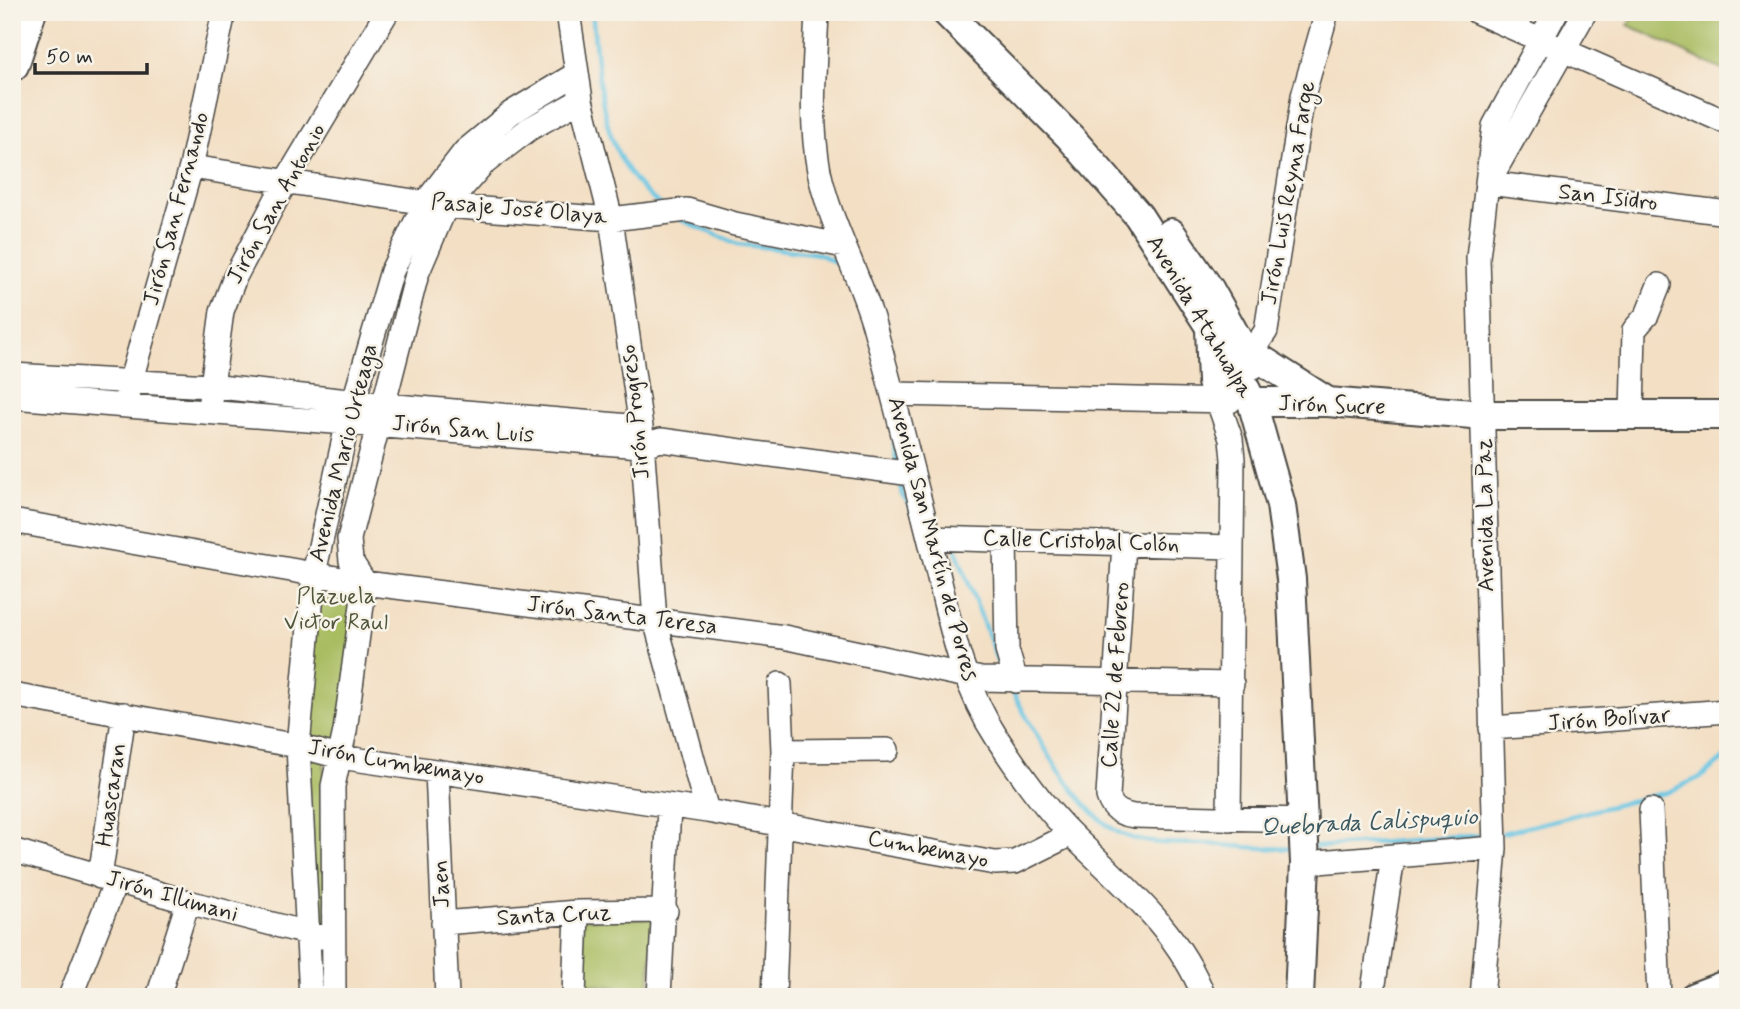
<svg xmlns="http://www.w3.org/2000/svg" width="1740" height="1009" font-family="Mynerve,sans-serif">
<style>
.green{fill:#a8bc61;stroke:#6a7446;stroke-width:2}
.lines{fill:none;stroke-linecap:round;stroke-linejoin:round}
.stream{stroke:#65c5e3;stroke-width:4.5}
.minor-casing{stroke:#494642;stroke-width:26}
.major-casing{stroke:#494642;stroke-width:32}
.highway-casing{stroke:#494642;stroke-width:37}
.minor{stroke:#fff;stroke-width:23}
.major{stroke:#fff;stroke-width:28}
.highway{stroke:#fff;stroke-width:33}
.labels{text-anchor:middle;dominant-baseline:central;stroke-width:5;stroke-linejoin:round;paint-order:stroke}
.street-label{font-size:23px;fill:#2b2b2b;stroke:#f7f3e8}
.park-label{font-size:23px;fill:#50563b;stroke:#f7f3e8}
.water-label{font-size:24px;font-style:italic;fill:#3c5962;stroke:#f7f3e8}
</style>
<rect width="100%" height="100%" fill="#f7f3e8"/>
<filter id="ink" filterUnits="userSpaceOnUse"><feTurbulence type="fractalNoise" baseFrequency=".0143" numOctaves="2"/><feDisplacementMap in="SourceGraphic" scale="14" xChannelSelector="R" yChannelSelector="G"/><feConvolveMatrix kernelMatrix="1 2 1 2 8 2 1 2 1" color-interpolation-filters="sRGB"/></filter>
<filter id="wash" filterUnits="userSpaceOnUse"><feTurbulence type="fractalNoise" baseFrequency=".00686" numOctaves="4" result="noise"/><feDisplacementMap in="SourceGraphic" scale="28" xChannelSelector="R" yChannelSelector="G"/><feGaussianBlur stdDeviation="1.57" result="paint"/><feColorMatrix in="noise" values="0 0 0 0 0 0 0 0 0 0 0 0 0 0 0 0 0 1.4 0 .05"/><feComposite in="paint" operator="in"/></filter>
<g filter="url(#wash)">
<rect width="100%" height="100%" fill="#f3dfc4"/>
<!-- green -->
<path class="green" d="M 1637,12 L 1728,12 L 1728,73 L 1628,25 Z
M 316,580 L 364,593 L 336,750 L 295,738 Z
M 303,753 L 324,755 L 328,933 L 315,930 Z
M 654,918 L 649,991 L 582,983 L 582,919 Z"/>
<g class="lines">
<!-- stream -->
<path class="stream" d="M 592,12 C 600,81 598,161 661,205
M 679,219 L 738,244 L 820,254 L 843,267
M 893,442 L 897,464
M 900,480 L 903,495 L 914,513
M 956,550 L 1002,673
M 1010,687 C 1032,728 1080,817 1124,835 C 1150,846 1182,843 1209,844 C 1238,846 1267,850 1296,848
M 1503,833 L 1668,792 L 1701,777 L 1728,755
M 1315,847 L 1488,835"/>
</g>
</g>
<g filter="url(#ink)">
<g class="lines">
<!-- minor casing -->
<g class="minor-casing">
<path id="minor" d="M 568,12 L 581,100 L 611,219 L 641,427 L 655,620 L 707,811
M 817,12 C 815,65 809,118 819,171 C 830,224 859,273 874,325 C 895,401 914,477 933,553 C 949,617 960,682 997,738 C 1019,772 1042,805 1070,833 C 1120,883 1179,929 1204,997
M 1477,12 L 1728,123
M 191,167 L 446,206 L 611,219 L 687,210 L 735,224 L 844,246
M 1493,174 L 1585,12
M 1488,183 L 1728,213
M 1233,356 L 1259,341 L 1266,331 L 1303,96 L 1327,12
M 12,375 L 210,386 L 385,405 L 641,427
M 127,394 L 191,167 L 224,12
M 894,394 L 1230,401
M 12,397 L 641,446 L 661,440 L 912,474
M 1217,399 L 1231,439 L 1233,459 L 1229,819
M 210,401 L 222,311 L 235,277 L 286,181 L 387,12
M 1632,415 L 1634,330 L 1647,315 L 1659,285
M 12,521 L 365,583 L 784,637 L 981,679 L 1232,684
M 930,538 L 1231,547
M 1005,540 L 1007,650 L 1016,681
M 1124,544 L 1108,796 C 1112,810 1121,814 1134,816 L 1304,820
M 12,695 L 298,746 L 340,757 L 707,811 L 995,863 L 1015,862 L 1071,834
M 1491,728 L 1728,711
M 783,751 L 887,750
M 437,771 L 447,997
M 1651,810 L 1659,997
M 12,850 L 188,902 L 322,937
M 1305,863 L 1495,848
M 100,877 L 124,714
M 443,923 L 577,912 L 666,911
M 70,997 L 116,881
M 158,997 L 188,902
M 311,997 L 298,746 L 314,573 L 348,421 L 392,271 L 425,203 L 465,151 L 511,113 L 576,74
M 334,997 L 333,786 L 345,731 L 365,583 L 351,561 L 349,539 L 417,274 L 446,206 L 482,165 L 529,129 L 581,100
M 574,997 L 577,912
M 659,997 L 669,808
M 774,997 L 783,751 L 780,684
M 1372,997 L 1393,857
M 1482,997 L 1495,848 L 1478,257 L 1494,126 L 1556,12"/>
</g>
<!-- major casing -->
<g class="major-casing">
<path id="major" d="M 946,12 L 1070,137 L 1138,215 L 1230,358 L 1252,402 L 1281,505 L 1291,579 L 1305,863 L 1299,997
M 1171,233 L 1210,290 L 1252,365
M 1210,329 L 1212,382 L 1217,399
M 1246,350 L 1328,402
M 1252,402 L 1328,402 L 1484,415 L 1728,415
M 1694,997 L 1728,984"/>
</g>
<!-- highway casing -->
<g class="highway-casing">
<path id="highway" d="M 12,64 L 29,12"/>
</g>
<!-- minor -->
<use href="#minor" class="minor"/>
<!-- major -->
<use href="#major" class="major"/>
<!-- highway -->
<use href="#highway" class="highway"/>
</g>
</g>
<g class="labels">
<!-- street labels -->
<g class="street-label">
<text transform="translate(1289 193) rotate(-80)">Jirón Luis Reyna Farge</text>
<text transform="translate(1608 198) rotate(7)">San Isidro</text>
<text transform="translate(277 204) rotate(-61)">Jirón San Antonio</text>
<text transform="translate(177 209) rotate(-75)">Jirón San Fernando</text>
<text transform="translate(519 210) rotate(5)">Pasaje José Olaya</text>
<text transform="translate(1199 317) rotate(59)">Avenida Atahualpa</text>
<text transform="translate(1332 406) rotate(2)">Jirón Sucre</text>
<text transform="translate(636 412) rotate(-96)">Jirón Progreso</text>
<text transform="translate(463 430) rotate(5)">Jirón San Luis</text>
<text transform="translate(344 453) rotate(-76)">Avenida Mario Urteaga</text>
<text transform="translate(1486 515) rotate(-91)">Avenida La Paz</text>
<text transform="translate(932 539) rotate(75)">Avenida San Martín de Porres</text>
<text transform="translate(1081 542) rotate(2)">Calle Cristobal Colón</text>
<text transform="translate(622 616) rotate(7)">Jirón Santa Teresa</text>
<text transform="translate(1116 675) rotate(-86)">Calle 22 de Febrero</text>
<text transform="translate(1609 720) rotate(-4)">Jirón Bolívar</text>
<text transform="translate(396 763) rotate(10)">Jirón Cumbemayo</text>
<text transform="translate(112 795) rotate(-82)">Huascaran</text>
<text transform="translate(928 850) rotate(11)">Cumbemayo</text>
<text transform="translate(442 884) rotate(-92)">Jaen</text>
<text transform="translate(172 897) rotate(16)">Jirón Illimani</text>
<text transform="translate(554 916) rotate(-3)">Santa Cruz</text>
</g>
<!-- park labels -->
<g class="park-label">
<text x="336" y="597">Plazuela<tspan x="336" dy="26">Victor Raul</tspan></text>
</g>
<!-- water labels -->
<g class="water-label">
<text transform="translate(1369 823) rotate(-3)">Quebrada Calispuquio</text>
</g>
</g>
<!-- margin -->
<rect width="1740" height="1009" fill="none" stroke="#f7f3e8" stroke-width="42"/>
<!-- scale -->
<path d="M35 63v10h112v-10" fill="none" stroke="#2b2b2b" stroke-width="3.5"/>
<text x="46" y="63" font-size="21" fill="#2b2b2b" stroke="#f7f3e8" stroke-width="5" paint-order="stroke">50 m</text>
</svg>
